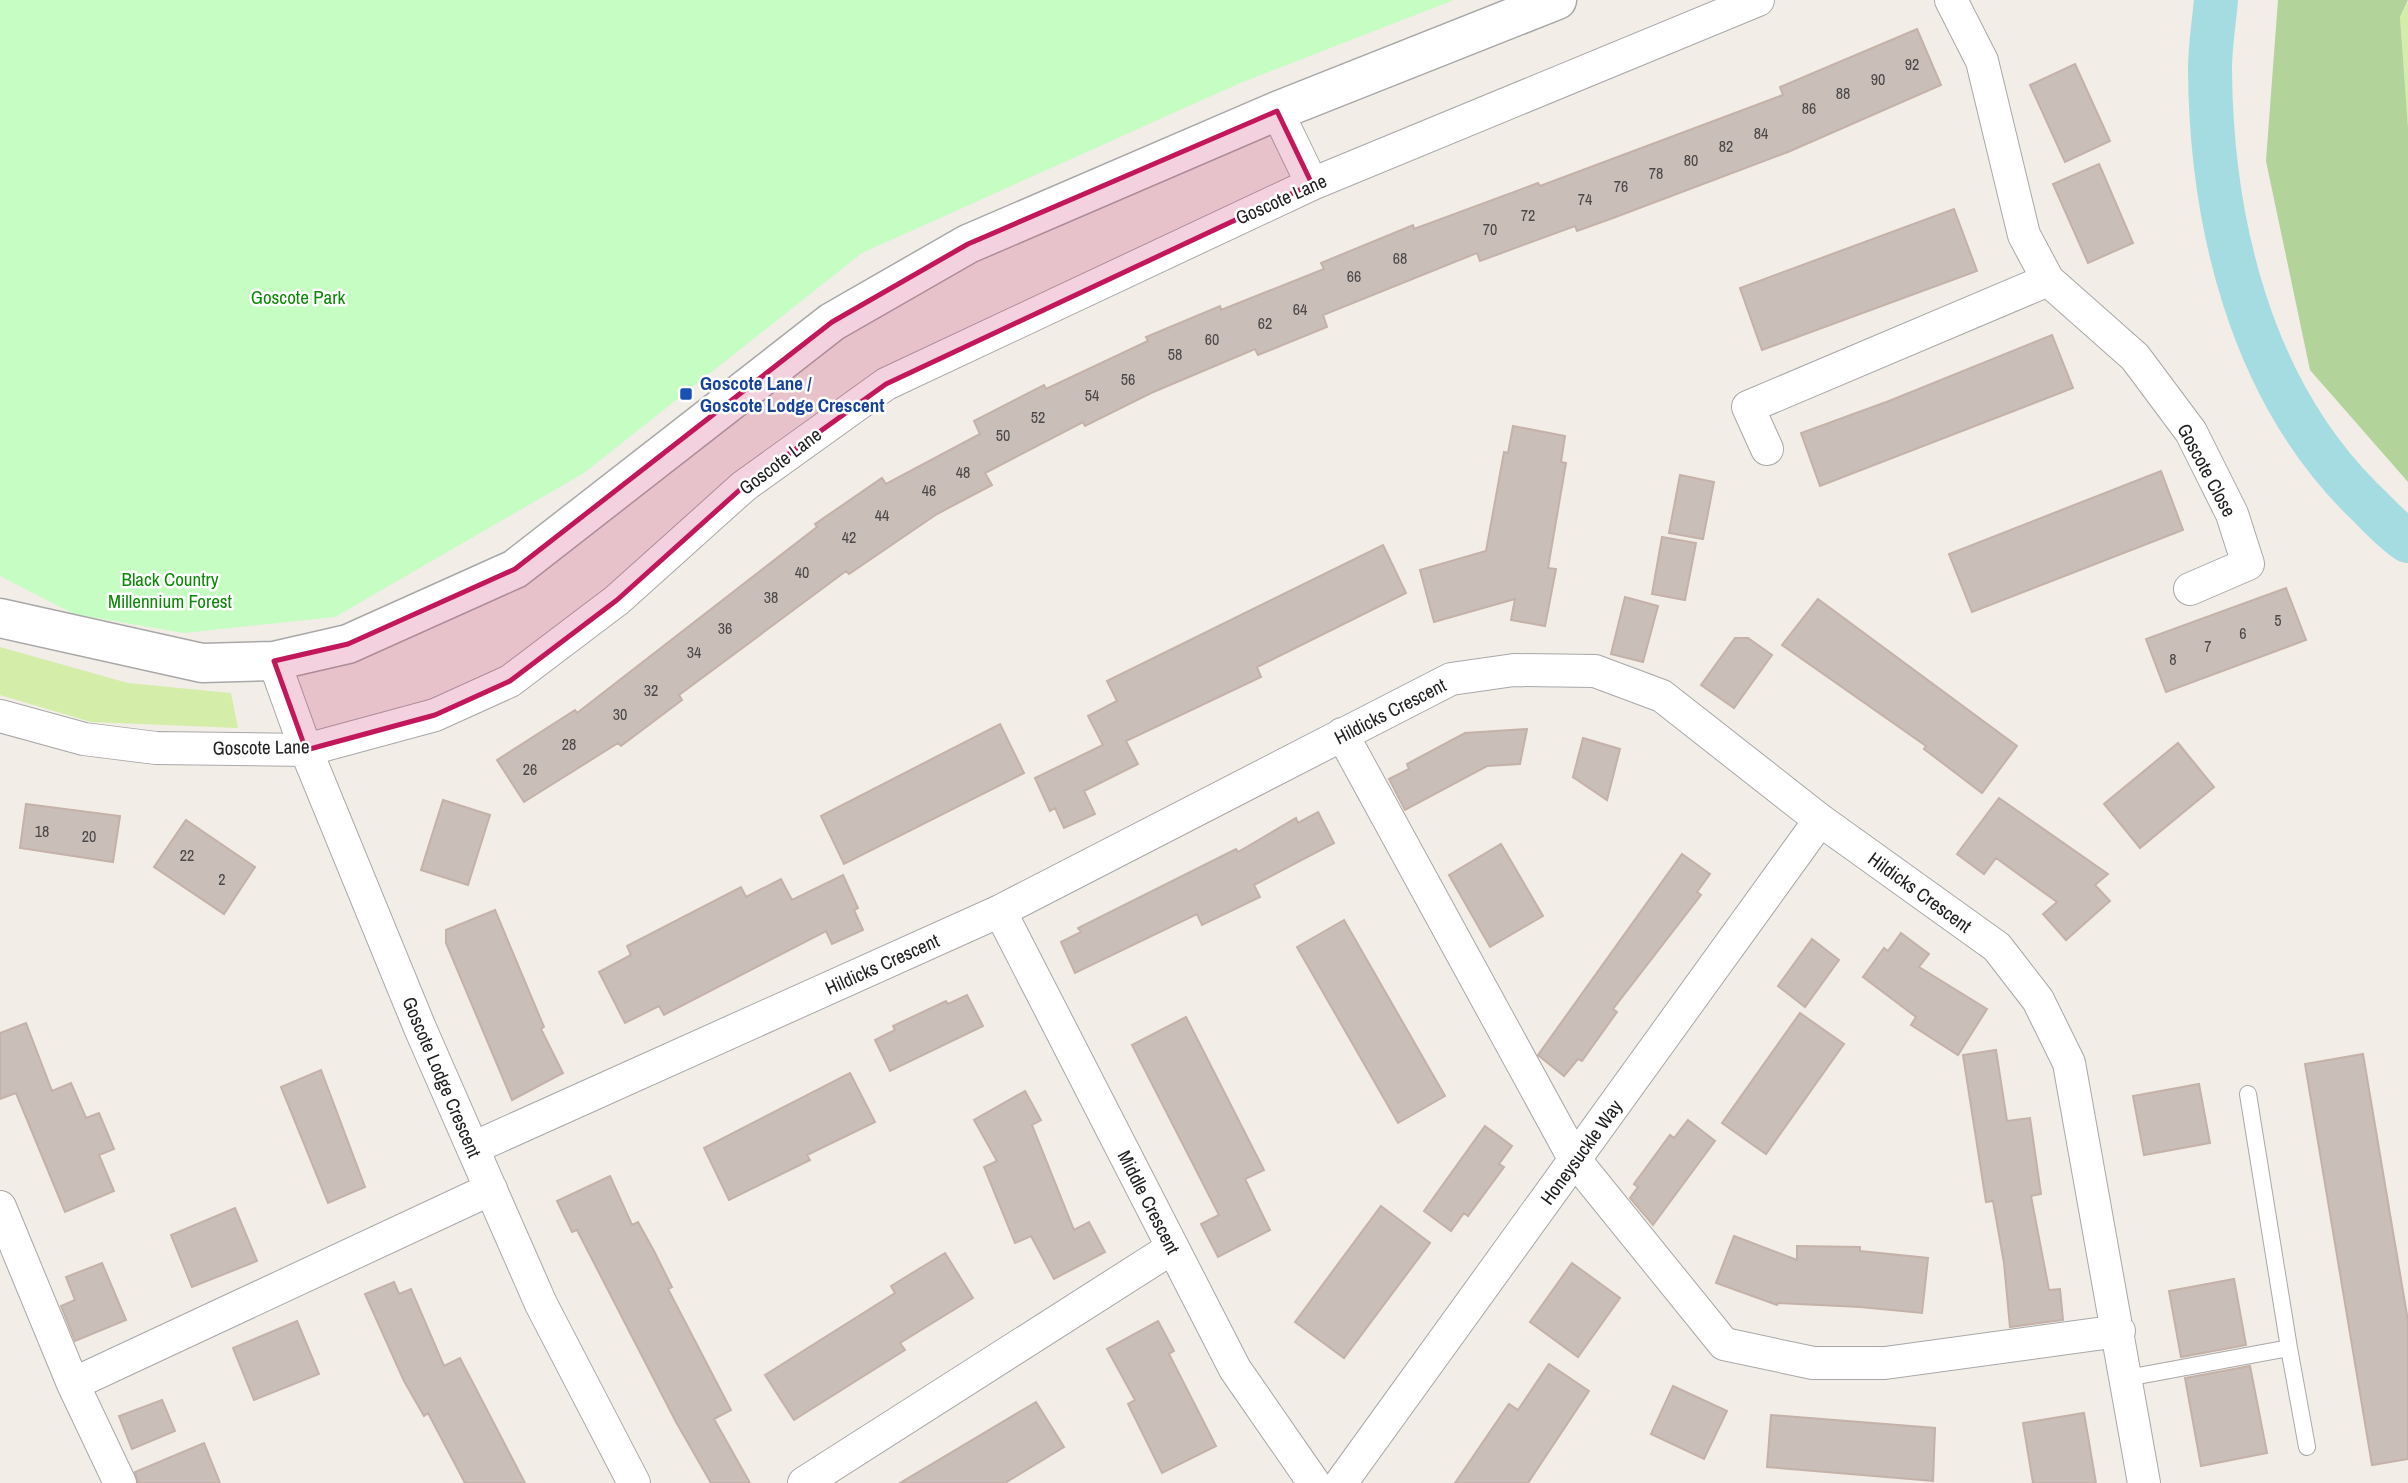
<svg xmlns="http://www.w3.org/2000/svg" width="2408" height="1483" font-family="'Archivo Narrow',sans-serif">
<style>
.grass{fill:#d4eeaa}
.forest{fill:#b2d399}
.park{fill:#c5fdc2}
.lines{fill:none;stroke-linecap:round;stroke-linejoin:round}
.canal{stroke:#a5dce2;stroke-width:44}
.building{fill:#cabeb9;stroke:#c4b1a8;stroke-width:2}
.service-casing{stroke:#a8a8a8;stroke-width:18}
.minor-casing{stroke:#a8a8a8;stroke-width:34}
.tertiary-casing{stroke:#a8a8a8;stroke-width:41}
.service{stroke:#fff;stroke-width:16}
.minor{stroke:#fff;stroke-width:32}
.tertiary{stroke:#fff;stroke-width:38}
.marked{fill:#c2185b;fill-opacity:0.2;stroke:#c2185b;stroke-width:5;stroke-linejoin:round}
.transit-dot{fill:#1a4fb4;stroke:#fff;stroke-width:2.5}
.labels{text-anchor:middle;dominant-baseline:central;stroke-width:5;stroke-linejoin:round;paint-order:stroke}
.number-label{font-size:16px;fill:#4b4847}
.street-label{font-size:19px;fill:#212121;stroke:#fff}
.park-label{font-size:19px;fill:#0a8905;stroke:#fff}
.transit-label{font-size:19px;font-weight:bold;fill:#164399;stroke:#fff;text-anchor:start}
</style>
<rect width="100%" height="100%" fill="#f2ede7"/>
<!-- grass -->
<path class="grass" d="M 2408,2 L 2408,128 L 2400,17 Z
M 0,647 L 128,683 L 231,693 L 238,728 L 91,722 L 0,695 Z"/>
<!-- forest -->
<path class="forest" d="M 2278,0 L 2408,0 L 2400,17 L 2408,128 L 2408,482 L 2310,370 L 2266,161 Z"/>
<!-- park -->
<path class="park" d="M 0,0 L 1454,0 L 1238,84 L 862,253 L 584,473 L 335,617 L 184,633 L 74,614 L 0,576 Z"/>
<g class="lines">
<!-- canal -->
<path class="canal" d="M 2216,0 C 2214,23 2210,46 2210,69 C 2211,221 2250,387 2361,498 C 2376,512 2391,530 2408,541"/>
</g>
<!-- building -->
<path class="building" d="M 1917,29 L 1941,85 L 1788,152 L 1613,218 L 1577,231 L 1575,226 L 1480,261 L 1477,253 L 1323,315 L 1327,327 L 1258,355 L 1255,349 L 1151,393 L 1085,426 L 1083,422 L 985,473 L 992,485 L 937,514 L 849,574 L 846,571 L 679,695 L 682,700 L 621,746 L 618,743 L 524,802 L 497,760 L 575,710 L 577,713 L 817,527 L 815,524 L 882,478 L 886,484 L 980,434 L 974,421 L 1044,385 L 1046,389 L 1148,341 L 1146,337 L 1220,306 L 1221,310 L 1324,269 L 1321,263 L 1413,225 L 1414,229 L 1538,183 L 1540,186 L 1783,95 L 1780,87 Z
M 2075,64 L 2110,141 L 2065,162 L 2030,85 Z
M 2099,164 L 2133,243 L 2088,263 L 2053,184 Z
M 1954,209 L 1977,271 L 1762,350 L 1740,288 Z
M 2052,335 L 2073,388 L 1820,486 L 1801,433 L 1889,401 Z
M 1513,426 L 1565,436 L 1561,462 L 1566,463 L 1548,568 L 1556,569 L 1545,626 L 1511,620 L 1515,599 L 1434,622 L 1420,570 L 1486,551 L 1504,452 L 1508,453 Z
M 2161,471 L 2183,530 L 1972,612 L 1949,554 Z
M 1680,475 L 1714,482 L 1703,539 L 1669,533 Z
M 1662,537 L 1696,543 L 1685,600 L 1652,594 Z
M 1383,545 L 1406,593 L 1257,667 L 1261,677 L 1126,741 L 1138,764 L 1084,791 L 1095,814 L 1064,828 L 1055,808 L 1050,811 L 1035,778 L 1103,745 L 1088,716 L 1117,701 L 1107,681 Z
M 2286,588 L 2306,640 L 2166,692 L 2146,639 Z
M 1625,597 L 1658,606 L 1643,662 L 1611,654 Z
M 1818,599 L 2017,746 L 1982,793 L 1924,749 L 1926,746 L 1782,645 Z
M 1735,638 L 1748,638 L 1772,655 L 1734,708 L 1701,685 Z
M 1000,724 L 1024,773 L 844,864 L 821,816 Z
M 1527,729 L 1520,764 L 1487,766 L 1405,810 L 1389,779 L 1409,769 L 1407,764 L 1465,733 Z
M 1583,738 L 1620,749 L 1607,800 L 1573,777 Z
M 2178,743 L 2214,787 L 2140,848 L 2104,804 Z
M 1999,798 L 2108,874 L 2095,885 L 2110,901 L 2066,940 L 2043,914 L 2057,902 L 1996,858 L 1984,874 L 1957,854 Z
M 443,800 L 490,815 L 468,885 L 421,870 Z
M 26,804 L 120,816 L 113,862 L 20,848 Z
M 1318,812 L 1334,843 L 1254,885 L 1260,897 L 1202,925 L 1197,914 L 1075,973 L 1061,942 L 1081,932 L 1078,928 L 1236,849 L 1238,852 L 1296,818 L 1298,823 Z
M 186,820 L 255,867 L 224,914 L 154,867 Z
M 1501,844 L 1543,916 L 1490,947 L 1449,875 Z
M 1682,854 L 1710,874 L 1697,892 L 1701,895 L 1613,1009 L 1617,1012 L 1582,1061 L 1578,1059 L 1564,1076 L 1538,1055 Z
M 843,875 L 858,908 L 854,910 L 863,930 L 832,944 L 826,931 L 664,1015 L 659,1006 L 625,1023 L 599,972 L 631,955 L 627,946 L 741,887 L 746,897 L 781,879 L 792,900 Z
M 495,910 L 544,1027 L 541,1029 L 563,1073 L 512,1100 L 446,943 L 446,930 Z
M 1344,920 L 1445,1096 L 1398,1123 L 1297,947 Z
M 1901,933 L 1929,954 L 1919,967 L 1987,1009 L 1958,1055 L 1911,1025 L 1916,1017 L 1863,977 L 1884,948 L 1888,951 Z
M 1812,939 L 1839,960 L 1805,1007 L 1778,986 Z
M 967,995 L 983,1026 L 890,1071 L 875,1040 L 895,1030 L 893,1026 L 946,1001 L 948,1004 Z
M 1800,1013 L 1844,1044 L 1766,1154 L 1722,1123 Z
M 1186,1017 L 1264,1170 L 1245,1179 L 1270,1230 L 1218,1257 L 1201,1224 L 1219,1215 L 1132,1045 Z
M 26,1023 L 52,1091 L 71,1083 L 86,1118 L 99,1113 L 114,1149 L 99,1155 L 114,1191 L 65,1212 L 16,1093 L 0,1099 L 0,1033 Z
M 1996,1050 L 2007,1121 L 2030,1118 L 2041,1194 L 2031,1196 L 2049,1290 L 2060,1289 L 2063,1320 L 2010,1327 L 2004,1263 L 1993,1201 L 1986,1202 L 1963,1055 Z
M 2363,1054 L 2408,1321 L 2408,1459 L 2372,1465 L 2305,1064 Z
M 321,1070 L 365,1187 L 328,1203 L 281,1087 Z
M 850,1073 L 875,1122 L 807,1155 L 810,1160 L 729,1200 L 704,1148 Z
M 2199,1084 L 2210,1143 L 2144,1155 L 2133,1096 Z
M 1025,1091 L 1041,1120 L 1032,1125 L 1074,1230 L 1089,1222 L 1105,1252 L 1054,1279 L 1031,1236 L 1015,1243 L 984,1167 L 997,1161 L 974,1120 Z
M 1688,1120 L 1715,1141 L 1653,1225 L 1630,1198 L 1638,1187 L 1634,1184 L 1670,1135 L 1674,1138 Z
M 1485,1126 L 1512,1146 L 1499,1164 L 1504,1167 L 1468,1216 L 1464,1213 L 1451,1231 L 1424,1211 Z
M 610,1176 L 632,1225 L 638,1222 L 654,1251 L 672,1287 L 668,1289 L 731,1410 L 714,1419 L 750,1483 L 711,1483 L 676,1422 L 577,1230 L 572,1232 L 557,1201 Z
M 1381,1206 L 1430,1243 L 1344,1358 L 1295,1322 Z
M 235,1208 L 257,1261 L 192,1287 L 171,1235 Z
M 1734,1236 L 1797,1260 L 1797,1246 L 1860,1247 L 1860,1251 L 1928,1258 L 1922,1313 L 1860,1307 L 1778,1303 L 1777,1305 L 1716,1283 Z
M 945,1253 L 973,1298 L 900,1343 L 905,1350 L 794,1420 L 765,1375 L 895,1293 L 891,1286 Z
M 102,1263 L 126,1320 L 75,1341 L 61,1306 L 75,1300 L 66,1277 Z
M 1572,1263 L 1620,1298 L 1578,1357 L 1530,1322 Z
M 2234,1279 L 2246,1345 L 2181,1357 L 2169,1291 Z
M 394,1282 L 399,1294 L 411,1289 L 444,1366 L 460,1358 L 525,1483 L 465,1483 L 428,1413 L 424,1416 L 404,1381 L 365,1294 Z
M 297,1321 L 319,1374 L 254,1400 L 233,1348 Z
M 1158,1321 L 1174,1351 L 1169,1354 L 1216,1446 L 1162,1473 L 1128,1404 L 1135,1400 L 1107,1349 Z
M 1549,1364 L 1589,1391 L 1528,1483 L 1455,1483 L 1509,1404 L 1518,1410 Z
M 2250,1366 L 2267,1453 L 2201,1466 L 2185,1378 Z
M 1673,1386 L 1727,1411 L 1704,1459 L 1651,1434 Z
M 162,1400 L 175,1431 L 132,1449 L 119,1416 Z
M 1036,1402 L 1064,1447 L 1005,1483 L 900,1483 Z
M 2084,1413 L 2096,1483 L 2033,1483 L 2023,1423 Z
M 1771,1415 L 1935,1428 L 1933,1481 L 1767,1467 Z
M 204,1443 L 220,1483 L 138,1483 L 135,1472 Z"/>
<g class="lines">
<!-- service casing -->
<g class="service-casing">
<path id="service" d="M 2289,1348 L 2307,1447
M 2127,1378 L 2289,1348 L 2248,1094"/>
</g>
<!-- minor casing -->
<g class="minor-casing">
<path id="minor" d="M 1951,0 L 1982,61 L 2024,235 L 2048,280 L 2135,357 L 2191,432 L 2232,514 L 2248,564 L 2190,589
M 1277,111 L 1312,184
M 1767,449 L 1748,407 L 2048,280
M 274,661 L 306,750 L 420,1028 L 541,1304 L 634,1483
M 0,716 L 84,739 L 156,748 L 306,750 L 435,715 L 510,681 L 617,600 L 744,486 L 886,384 L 1312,184 L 1758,0
M 1342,734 L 1575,1160 L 1724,1344 L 1813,1363 L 1885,1363 L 2119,1331
M 1000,911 L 1235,1369 L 1314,1483
M 473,1148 L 1000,911 L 1451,679 L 1514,670 L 1595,671 L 1662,696 L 1820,820 L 1997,947 L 2038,1000 L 2069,1063 L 2144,1483
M 0,1207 L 73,1384
M 120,1483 L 73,1384 L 491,1189
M 804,1483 L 1172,1248
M 1341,1483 L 1820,820"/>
</g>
<!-- tertiary casing -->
<g class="tertiary-casing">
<path id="tertiary" d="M 0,618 L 202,663 L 274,661 L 348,644 L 515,569 L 832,322 L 968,244 L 1277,111 L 1557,0"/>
</g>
<!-- service -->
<use href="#service" class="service"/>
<!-- minor -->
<use href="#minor" class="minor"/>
<!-- tertiary -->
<use href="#tertiary" class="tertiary"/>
</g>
<!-- marked area -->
<path class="marked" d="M 1277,111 L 1312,184 L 886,384 L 744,486 L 617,600 L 510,681 L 435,715 L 306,750 L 274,661 L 348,644 L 515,569 L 832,322 L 968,244 Z"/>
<!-- markers -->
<rect class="transit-dot" x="679" y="387" width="14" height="14" rx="3.5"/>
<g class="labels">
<!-- number labels -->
<g class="number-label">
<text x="1912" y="64">92</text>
<text x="1878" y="79">90</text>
<text x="1843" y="93">88</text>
<text x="1809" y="108">86</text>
<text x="1761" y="133">84</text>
<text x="1726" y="146">82</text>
<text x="1691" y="160">80</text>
<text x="1656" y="173">78</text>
<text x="1621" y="186">76</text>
<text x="1585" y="199">74</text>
<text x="1528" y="215">72</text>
<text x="1490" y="229">70</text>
<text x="1400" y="258">68</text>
<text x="1354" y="276">66</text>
<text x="1300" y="309">64</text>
<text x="1265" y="323">62</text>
<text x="1212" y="339">60</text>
<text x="1175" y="354">58</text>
<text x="1128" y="379">56</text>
<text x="1092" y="395">54</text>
<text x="1038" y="417">52</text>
<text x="1003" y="435">50</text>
<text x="963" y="472">48</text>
<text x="929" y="490">46</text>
<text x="882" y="515">44</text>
<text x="849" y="537">42</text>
<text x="802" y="572">40</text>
<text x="771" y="597">38</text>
<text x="2278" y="620">5</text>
<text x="725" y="628">36</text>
<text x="2243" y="633">6</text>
<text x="2208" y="646">7</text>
<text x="694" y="652">34</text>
<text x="2173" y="659">8</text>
<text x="651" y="690">32</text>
<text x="620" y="714">30</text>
<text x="569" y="744">28</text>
<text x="530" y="769">26</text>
<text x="42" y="831">18</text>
<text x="89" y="836">20</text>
<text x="187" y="855">22</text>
<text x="222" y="879">2</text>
</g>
<!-- street labels -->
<g class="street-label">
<text transform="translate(1281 199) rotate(-24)">Goscote Lane</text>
<text transform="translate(780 461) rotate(-37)">Goscote Lane</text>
<text transform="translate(2207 470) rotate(62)">Goscote Close</text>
<text transform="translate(1390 711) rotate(-27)">Hildicks Crescent</text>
<text transform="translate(261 747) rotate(-1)">Goscote Lane</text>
<text transform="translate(1920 892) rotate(36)">Hildicks Crescent</text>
<text transform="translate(882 964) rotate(-24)">Hildicks Crescent</text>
<text transform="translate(442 1077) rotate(67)">Goscote Lodge Crescent</text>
<text transform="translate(1581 1152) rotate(-54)">Honeysuckle Way</text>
<text transform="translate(1149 1202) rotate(63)">Middle Crescent</text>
</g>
<!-- park labels -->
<g class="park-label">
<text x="298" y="297">Goscote Park</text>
<text x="170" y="579">Black Country<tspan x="170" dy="22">Millennium Forest</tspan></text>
</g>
<!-- transit labels -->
<g class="transit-label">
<text x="700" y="383">Goscote Lane /<tspan x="700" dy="22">Goscote Lodge Crescent</tspan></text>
</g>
</g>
</svg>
